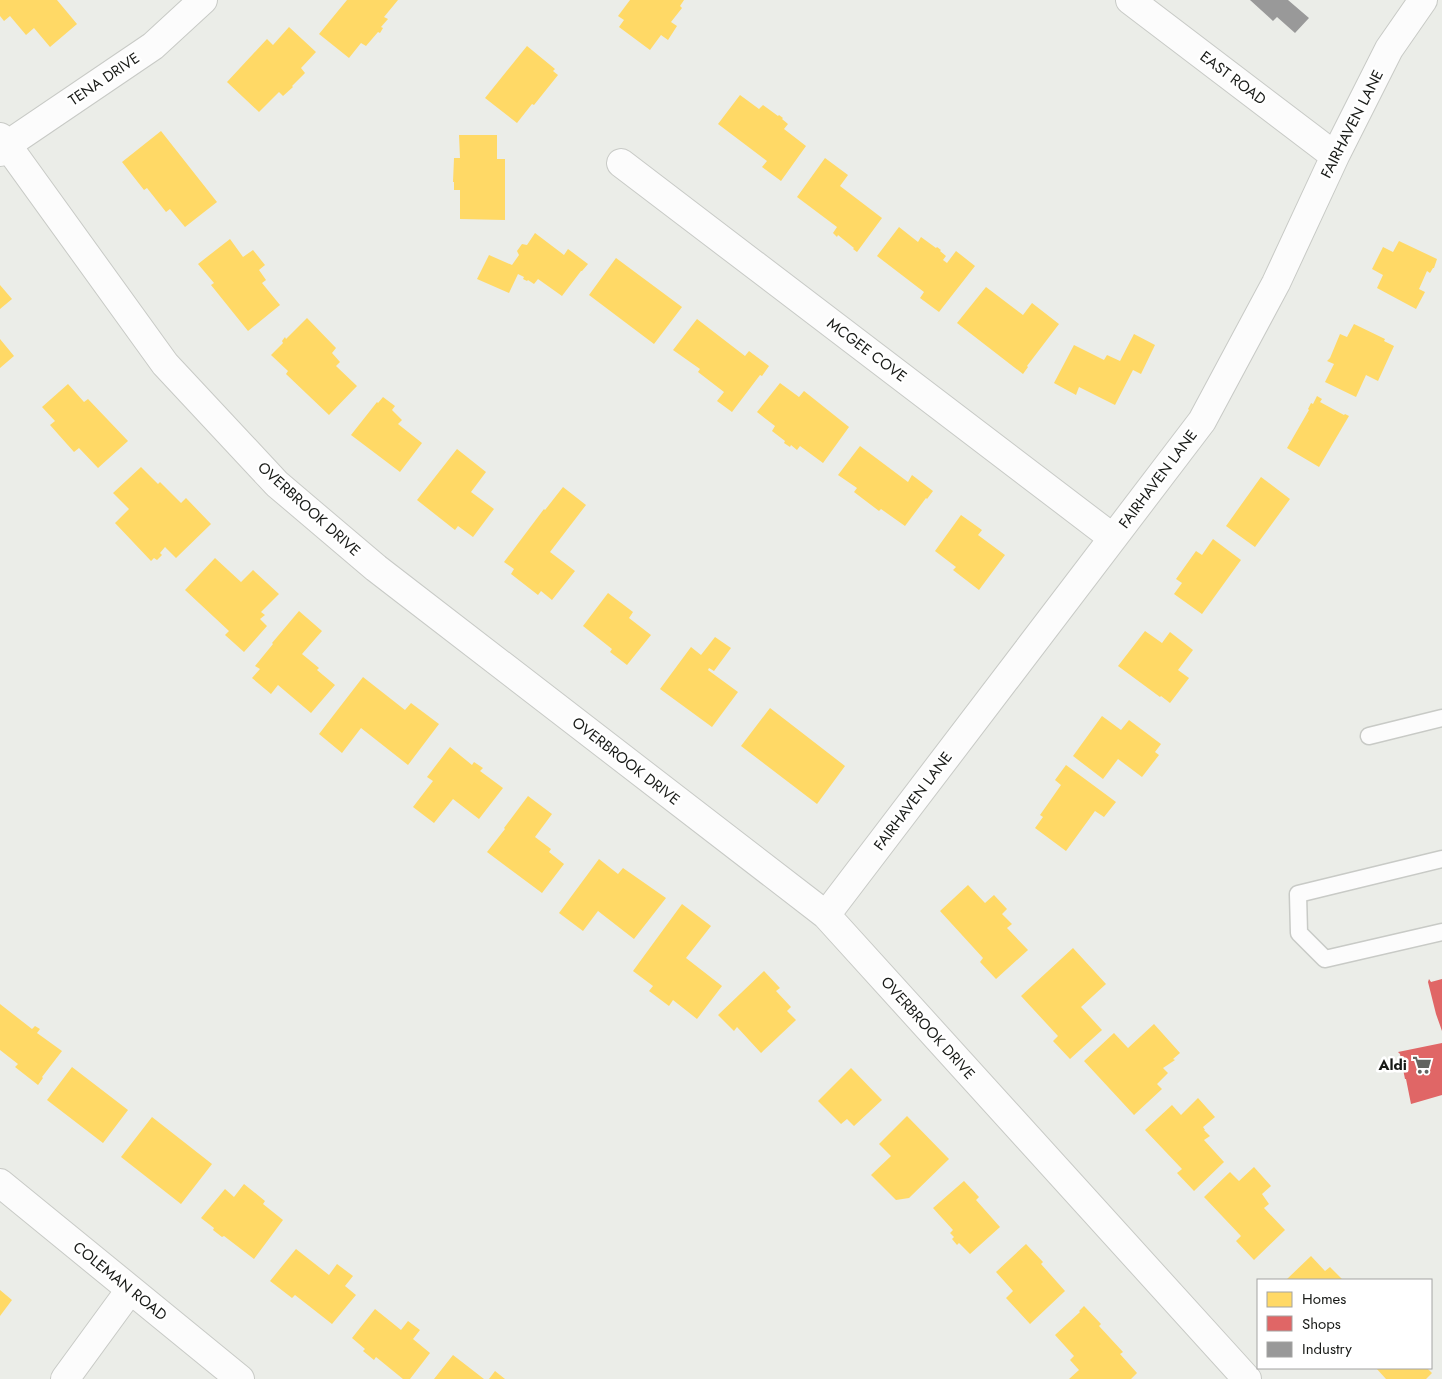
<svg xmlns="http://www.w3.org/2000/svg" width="1442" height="1379" font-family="Jost,sans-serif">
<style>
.homes{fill:#ffd966}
.shops{fill:#e06666}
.industry{fill:#999}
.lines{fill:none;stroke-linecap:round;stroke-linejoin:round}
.lane-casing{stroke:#c8cac6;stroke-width:19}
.street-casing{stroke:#c8cac6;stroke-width:30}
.secondary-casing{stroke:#c8cac6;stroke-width:30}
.lane{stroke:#fcfcfc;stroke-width:16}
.street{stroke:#fcfcfc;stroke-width:28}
.secondary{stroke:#fcfcfc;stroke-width:28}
.labels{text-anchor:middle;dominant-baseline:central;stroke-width:5;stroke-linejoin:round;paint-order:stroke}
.street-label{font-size:15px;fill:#181a17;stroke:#fff}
.poi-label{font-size:15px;font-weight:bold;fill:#181a17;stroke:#fff;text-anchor:end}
</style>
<rect width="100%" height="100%" fill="#ebede8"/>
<!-- homes -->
<path class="homes" d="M 0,0 L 57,0 L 77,24 L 50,47 L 34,28 L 26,35 L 10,16 L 4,21 L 0,16 Z
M 347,0 L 398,0 L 384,17 L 388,19 L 381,27 L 383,28 L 380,33 L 378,32 L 366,46 L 361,43 L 349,58 L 319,34 Z
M 630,0 L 684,0 L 680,6 L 682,8 L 671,22 L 677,26 L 668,40 L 661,35 L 650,50 L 619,27 L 624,20 L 618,16 Z
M 289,27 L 316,52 L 301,68 L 305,73 L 292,86 L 293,87 L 283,96 L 279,92 L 259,112 L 227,82 L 267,39 L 273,45 Z
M 527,46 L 555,69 L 553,71 L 558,75 L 534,105 L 532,104 L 517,123 L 485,98 Z
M 740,95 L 759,109 L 763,105 L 778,116 L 779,115 L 783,118 L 782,119 L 788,124 L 784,129 L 806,146 L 781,181 L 762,167 L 767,161 L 718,124 Z
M 161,131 L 217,202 L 185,227 L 170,209 L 166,212 L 147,188 L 144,190 L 122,162 Z
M 459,135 L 497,135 L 497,159 L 505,159 L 505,220 L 460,219 L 460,190 L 454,190 L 454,182 L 453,182 L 454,158 L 460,158 Z
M 825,158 L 848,175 L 840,186 L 882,218 L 857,252 L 853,249 L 854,248 L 838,235 L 837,237 L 833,233 L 837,227 L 797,197 Z
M 899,227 L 918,242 L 921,237 L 936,248 L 937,247 L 941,250 L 940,251 L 946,256 L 943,260 L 947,263 L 956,251 L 975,266 L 939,312 L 920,298 L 924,292 L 877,256 Z
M 535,233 L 564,255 L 568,249 L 588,264 L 582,271 L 581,271 L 562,296 L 538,279 L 534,284 L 528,280 L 527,281 L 523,279 L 524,277 L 518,274 L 509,293 L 477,279 L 489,255 L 512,265 L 519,255 L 517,251 L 522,244 L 527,245 Z
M 230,239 L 243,257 L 253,250 L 265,265 L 259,270 L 266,280 L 262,283 L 280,305 L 248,331 L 211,285 L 214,283 L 198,264 Z
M 1399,241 L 1437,259 L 1434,268 L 1433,268 L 1430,273 L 1427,271 L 1419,289 L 1425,292 L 1416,309 L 1377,288 L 1383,275 L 1372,269 L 1383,247 L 1393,252 Z
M 616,258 L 682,307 L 654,344 L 589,295 Z
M 0,285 L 12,299 L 0,309 Z
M 986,287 L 1023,315 L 1032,303 L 1059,324 L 1027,366 L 1028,367 L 1023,374 L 957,323 Z
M 307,318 L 336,348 L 332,353 L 340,362 L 336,366 L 357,386 L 329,415 L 286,374 L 288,371 L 271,355 L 283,343 L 282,341 L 285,337 L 286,339 Z
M 697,319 L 745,356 L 749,351 L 769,366 L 762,376 L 760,375 L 732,412 L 717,401 L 724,392 L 698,372 L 700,369 L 673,350 Z
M 1354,324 L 1385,339 L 1384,341 L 1394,346 L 1378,381 L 1366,375 L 1356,397 L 1325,382 L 1334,364 L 1327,361 L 1330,358 L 1340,334 L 1347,337 Z
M 1134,334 L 1155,345 L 1141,374 L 1133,370 L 1115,405 L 1079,387 L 1076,395 L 1054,383 L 1074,345 L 1104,360 L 1107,355 L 1120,361 Z
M 0,339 L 14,356 L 0,368 Z
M 780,383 L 799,397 L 804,391 L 849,427 L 823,463 L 800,446 L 797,450 L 791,445 L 790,447 L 784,443 L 785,441 L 772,431 L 775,426 L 757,412 Z
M 68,384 L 84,402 L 88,399 L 128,441 L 98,468 L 79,448 L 74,452 L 50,425 L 55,421 L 42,407 Z
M 1317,396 L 1322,399 L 1320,402 L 1344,415 L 1345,414 L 1349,416 L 1319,467 L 1287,448 L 1309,410 L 1308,409 L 1311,403 L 1313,404 Z
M 383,397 L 395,406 L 392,410 L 402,420 L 398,424 L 422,443 L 400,472 L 351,435 L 377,402 L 378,403 Z
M 860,446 L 908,482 L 912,475 L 933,491 L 927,499 L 926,498 L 905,526 L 881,509 L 879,511 L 854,492 L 857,488 L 838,475 Z
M 457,449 L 486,472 L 471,492 L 494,509 L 473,537 L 458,526 L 455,530 L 417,500 Z
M 141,467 L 158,484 L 160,482 L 181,503 L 186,498 L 211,524 L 176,558 L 165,547 L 160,553 L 162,555 L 157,560 L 154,558 L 151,561 L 115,523 L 129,509 L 113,493 Z
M 1261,477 L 1290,499 L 1255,547 L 1226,526 Z
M 563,487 L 586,505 L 550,552 L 575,571 L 552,600 L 541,591 L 538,595 L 511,574 L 514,569 L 504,562 L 544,509 L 545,510 Z
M 961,515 L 982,530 L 978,535 L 1005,555 L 979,590 L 953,570 L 956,567 L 935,551 Z
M 1213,539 L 1241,560 L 1202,614 L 1174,594 L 1182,583 L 1176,579 L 1196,551 L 1202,555 Z
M 215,558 L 241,582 L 253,570 L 279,594 L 261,612 L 265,615 L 260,619 L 267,626 L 244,652 L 225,635 L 229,631 L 185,590 Z
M 608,593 L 633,612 L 629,618 L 651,635 L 627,665 L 610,652 L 612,649 L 583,626 Z
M 299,611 L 322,631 L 302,654 L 319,668 L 317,670 L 335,685 L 311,713 L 278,685 L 271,694 L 252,678 L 260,669 L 255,666 L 273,644 L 272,643 Z
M 1145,631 L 1162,643 L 1170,632 L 1193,650 L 1178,670 L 1189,678 L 1170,703 L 1161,696 L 1160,697 L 1118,666 Z
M 715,637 L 731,648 L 714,671 L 709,668 L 708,670 L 738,692 L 712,727 L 660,689 L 691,647 L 701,655 Z
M 363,677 L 405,710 L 411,703 L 439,724 L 408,765 L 361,728 L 342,753 L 319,734 Z
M 770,708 L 845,766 L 817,804 L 741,746 Z
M 1102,716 L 1121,730 L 1129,720 L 1161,744 L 1155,752 L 1159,755 L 1142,777 L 1118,759 L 1103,779 L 1073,756 Z
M 450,747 L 472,765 L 474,762 L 483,768 L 480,771 L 503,788 L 479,819 L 453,799 L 434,823 L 413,807 L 433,781 L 427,777 Z
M 1066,765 L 1116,802 L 1104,817 L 1095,811 L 1066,851 L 1035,828 L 1043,817 L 1040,815 L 1061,785 L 1055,780 Z
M 528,796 L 552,814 L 535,837 L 551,849 L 549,852 L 564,864 L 542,893 L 487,852 L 505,829 L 504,828 Z
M 599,859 L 618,874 L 623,868 L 666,898 L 634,939 L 598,911 L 583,931 L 559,913 Z
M 968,885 L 985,903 L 994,895 L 1007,909 L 1002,914 L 1012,924 L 1007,928 L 1028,950 L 996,979 L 980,962 L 983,958 L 940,911 Z
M 682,904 L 711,926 L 686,958 L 722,986 L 697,1019 L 673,1000 L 669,1006 L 649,991 L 653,986 L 633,971 Z
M 1073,948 L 1106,984 L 1081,1007 L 1102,1030 L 1070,1059 L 1053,1041 L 1058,1036 L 1021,996 Z
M 764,971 L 780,988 L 776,991 L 791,1007 L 787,1011 L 796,1020 L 761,1053 L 737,1027 L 734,1031 L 718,1015 Z
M 0,1004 L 32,1029 L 35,1026 L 40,1029 L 37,1033 L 62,1051 L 42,1077 L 43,1078 L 38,1085 L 15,1067 L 18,1064 L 0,1050 Z
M 1154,1024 L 1180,1053 L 1173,1059 L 1175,1060 L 1163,1068 L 1168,1073 L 1157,1084 L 1162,1089 L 1134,1115 L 1084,1061 L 1114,1033 L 1128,1048 Z
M 72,1067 L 128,1110 L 103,1143 L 47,1100 Z
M 851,1068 L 882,1100 L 854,1126 L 847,1119 L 841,1124 L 818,1101 Z
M 1198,1098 L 1215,1117 L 1203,1127 L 1205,1130 L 1204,1130 L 1210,1136 L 1204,1140 L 1224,1162 L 1194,1191 L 1177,1173 L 1182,1169 L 1145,1130 L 1172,1105 L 1181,1115 Z
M 907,1116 L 949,1159 L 909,1198 L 896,1200 L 871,1175 L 891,1156 L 879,1144 Z
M 152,1117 L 212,1164 L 181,1204 L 121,1157 Z
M 1254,1167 L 1271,1186 L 1262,1194 L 1269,1204 L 1264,1208 L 1285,1230 L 1254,1260 L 1236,1241 L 1241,1236 L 1204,1197 L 1230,1172 L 1239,1181 Z
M 964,1181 L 979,1197 L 976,1200 L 1000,1227 L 970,1254 L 959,1243 L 957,1245 L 952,1239 L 954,1237 L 950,1233 L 953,1230 L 933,1208 Z
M 244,1184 L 265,1201 L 263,1204 L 283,1220 L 254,1259 L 224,1236 L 222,1237 L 213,1230 L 214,1228 L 201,1218 L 225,1189 L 234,1197 Z
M 1026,1244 L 1043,1262 L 1041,1264 L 1065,1291 L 1030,1324 L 1006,1298 L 1013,1291 L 996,1272 Z
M 296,1249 L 329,1275 L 337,1264 L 353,1276 L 345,1286 L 356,1295 L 332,1324 L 295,1295 L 292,1298 L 270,1281 Z
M 1311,1256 L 1325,1271 L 1330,1267 L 1343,1280 L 1286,1280 Z
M 0,1290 L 12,1300 L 0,1316 Z
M 1084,1306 L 1101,1324 L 1099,1326 L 1123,1352 L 1120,1354 L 1137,1373 L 1131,1379 L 1069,1379 L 1079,1370 L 1070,1360 L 1074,1356 L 1055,1335 L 1080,1312 L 1079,1311 Z
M 375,1309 L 401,1330 L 408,1321 L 420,1330 L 413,1339 L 430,1353 L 410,1379 L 403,1379 L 376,1357 L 374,1360 L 363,1351 L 365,1349 L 352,1338 Z
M 453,1355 L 484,1379 L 434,1379 Z
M 1376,1368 L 1427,1368 L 1432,1373 L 1426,1379 L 1386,1379 Z
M 495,1371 L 505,1379 L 489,1379 Z"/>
<!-- shops -->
<path class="shops" d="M 1429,979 L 1431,982 L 1442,979 L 1442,1031 L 1436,1014 L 1428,982 Z
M 1442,1043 L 1442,1095 L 1411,1104 L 1406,1079 L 1405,1079 L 1400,1054 L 1398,1052 Z"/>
<!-- industry -->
<path class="industry" d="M 1250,0 L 1288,0 L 1309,18 L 1295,33 L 1277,17 L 1273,21 Z"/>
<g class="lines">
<!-- lane casing -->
<g class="lane-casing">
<path id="lane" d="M 1369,736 L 1442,718
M 1442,859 L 1298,894 L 1299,933 L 1325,959 L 1442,932"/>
</g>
<!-- street casing -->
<g class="street-casing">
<path id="street" d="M 1130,0 L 1335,156
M 0,137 L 7,145 L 165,364 L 277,484 L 376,568 L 826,915 L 1247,1379
M 0,152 L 7,145 L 153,46 L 203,0
M 621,163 L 1113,538
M 826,915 L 1202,421 L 1276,283 L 1335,156 L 1389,49 L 1423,0
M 65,1379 L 130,1290"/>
</g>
<!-- secondary casing -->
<g class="secondary-casing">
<path id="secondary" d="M 0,1183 L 240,1379"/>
</g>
<!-- lane -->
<use href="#lane" class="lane"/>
<!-- street -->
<use href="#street" class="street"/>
<!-- secondary -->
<use href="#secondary" class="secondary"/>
</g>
<!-- icons -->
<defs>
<g id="supermarket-bare" transform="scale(1.5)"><path d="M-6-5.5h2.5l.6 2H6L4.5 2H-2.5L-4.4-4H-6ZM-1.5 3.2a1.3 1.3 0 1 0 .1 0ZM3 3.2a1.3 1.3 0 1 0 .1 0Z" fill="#626460" stroke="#fff" stroke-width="2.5" paint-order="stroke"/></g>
</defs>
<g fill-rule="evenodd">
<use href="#supermarket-bare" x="1422" y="1065"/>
</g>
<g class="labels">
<!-- street labels -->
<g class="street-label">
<text transform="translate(1233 78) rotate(37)">EAST ROAD</text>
<text transform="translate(104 79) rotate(-34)">TENA DRIVE</text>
<text transform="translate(1352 124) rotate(-63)">FAIRHAVEN LANE</text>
<text transform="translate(867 350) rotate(37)">MCGEE COVE</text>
<text transform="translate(1158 479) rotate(-53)">FAIRHAVEN LANE</text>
<text transform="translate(309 509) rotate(42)">OVERBROOK DRIVE</text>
<text transform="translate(626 761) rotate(38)">OVERBROOK DRIVE</text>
<text transform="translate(913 801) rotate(-53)">FAIRHAVEN LANE</text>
<text transform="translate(928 1028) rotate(48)">OVERBROOK DRIVE</text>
<text transform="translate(120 1281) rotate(39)">COLEMAN ROAD</text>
</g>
<!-- poi labels -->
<g class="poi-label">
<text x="1407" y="1065">Aldi</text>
</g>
</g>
<!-- legend -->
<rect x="1257" y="1279" width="175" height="90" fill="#ffffff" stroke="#a3a3a2"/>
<rect x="1267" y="1292" width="25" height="15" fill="#ffd966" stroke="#a3a3a2"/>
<text x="1302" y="1304" font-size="15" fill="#181a17">Homes</text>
<rect x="1267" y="1316" width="25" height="15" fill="#e06666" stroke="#a3a3a2"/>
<text x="1302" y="1329" font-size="15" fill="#181a17">Shops</text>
<rect x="1267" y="1342" width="25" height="15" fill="#999999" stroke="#a3a3a2"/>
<text x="1302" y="1354" font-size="15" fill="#181a17">Industry</text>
</svg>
